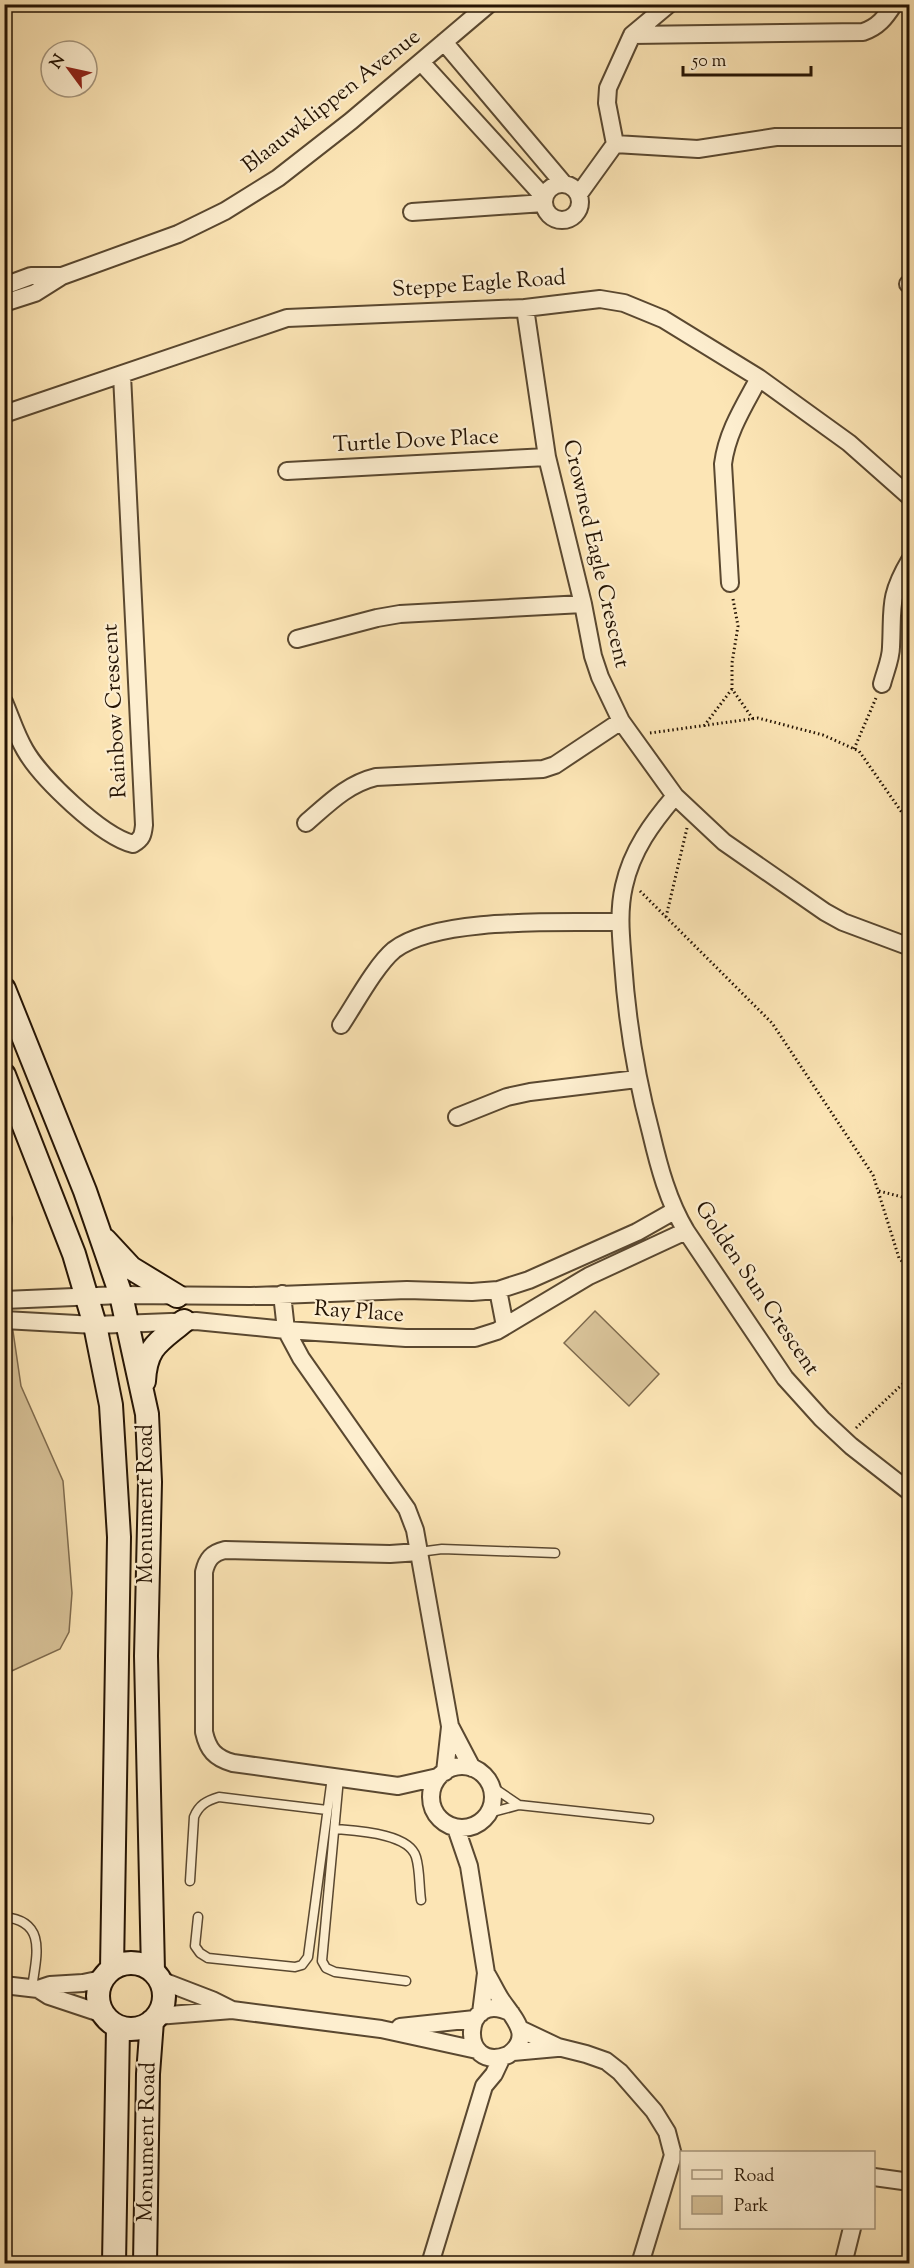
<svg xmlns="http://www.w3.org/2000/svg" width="914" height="2268" font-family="'Sorts Mill Goudy',serif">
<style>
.green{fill:#d7c197;stroke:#7e6a4d;stroke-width:1.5}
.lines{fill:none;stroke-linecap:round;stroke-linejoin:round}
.service-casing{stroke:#5a4830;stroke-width:11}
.minor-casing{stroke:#5a4830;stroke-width:20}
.secondary-casing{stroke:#241303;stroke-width:26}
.path{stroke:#241303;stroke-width:3;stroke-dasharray:1.5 3;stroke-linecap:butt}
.service{stroke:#fdeecf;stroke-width:8}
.minor{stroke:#fdeecf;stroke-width:16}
.secondary{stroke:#fdeecf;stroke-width:22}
.labels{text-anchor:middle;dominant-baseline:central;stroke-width:4.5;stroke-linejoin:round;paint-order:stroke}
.street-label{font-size:22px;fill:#241303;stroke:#fdeecf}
</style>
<rect width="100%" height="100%" fill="#fce5b5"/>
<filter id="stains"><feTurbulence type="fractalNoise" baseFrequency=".00333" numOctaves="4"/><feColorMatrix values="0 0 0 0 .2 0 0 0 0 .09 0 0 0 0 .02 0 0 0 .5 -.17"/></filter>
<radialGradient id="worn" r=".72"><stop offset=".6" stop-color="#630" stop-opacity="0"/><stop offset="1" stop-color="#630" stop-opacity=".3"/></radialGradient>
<!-- green -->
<path class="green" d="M 4,1186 L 12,1218 L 6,1283 L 21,1386 L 63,1481 L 72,1593 L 69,1632 L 60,1649 L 5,1674 Z
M 595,1311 L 659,1374 L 629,1406 L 564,1343 Z"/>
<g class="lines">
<!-- service casing -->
<g class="service-casing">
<path id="service" d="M 419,1552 L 442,1549 L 555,1553
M 339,1778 L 322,1961 L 326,1968 L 335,1972 L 406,1981
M 491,1786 L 519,1805
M 489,1813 L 519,1805 L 649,1819
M 335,1829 C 356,1831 409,1833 416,1857 C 420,1870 419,1886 421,1900
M 190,1881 L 194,1817 C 199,1805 206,1801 219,1797 L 327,1810
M 4,1917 C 48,1921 36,1957 32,1988
M 198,1917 L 195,1946 L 200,1953 L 208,1958 L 295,1967 L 302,1965 L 308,1957 L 332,1777"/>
</g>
<!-- minor casing -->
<g class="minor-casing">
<path id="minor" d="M 632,35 L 863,32 C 878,27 885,18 894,4
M 444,42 L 563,183
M 421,62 L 544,197
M 615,144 L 698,149 L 776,137 L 910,137
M544 202a18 18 0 1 1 36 0a18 18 0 1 1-36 0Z
M 579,194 L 615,144 L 607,103 L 608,88 L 632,35 L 669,4
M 412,212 L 544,203
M 908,284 L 910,284
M 4,286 L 31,276 L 61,276
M 4,303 L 35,293 L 62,276 L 178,234 L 225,211 L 278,178 L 351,121 L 489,4
M 525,308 L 547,457 L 583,604 L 593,656 L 600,677 L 621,721 L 675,796 L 724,842 L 825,912 L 843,922 L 910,947
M 4,414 L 287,318 L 525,308 L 600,299 L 624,303 L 663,319 L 759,378 L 849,443 L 910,497
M 287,471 L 547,457
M 730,583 L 723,464 C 727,432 744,406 759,378
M 297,639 L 377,618 L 400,614 L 583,604
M 882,684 C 885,672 891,659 891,647 C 893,608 888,597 910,560
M 4,702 C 11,718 16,735 25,750 C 41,778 101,836 133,844 C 142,839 143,835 144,825 L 122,375
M 675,796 C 652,823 632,850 624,886 C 618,912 621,937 623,963 C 627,1021 636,1077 651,1133 C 659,1167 668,1201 686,1231 L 785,1378 L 822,1419 L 851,1446 L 910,1492
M 306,823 C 328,804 347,784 376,777 L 543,769 L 555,765 L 621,721
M 341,1025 C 355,1004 376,965 394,950 C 438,916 563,923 619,922
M 457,1117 L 507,1097 L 530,1092 L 637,1079
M 498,1290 L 505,1326
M 282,1294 L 286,1330 L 301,1358 L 407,1509 L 415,1530 L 450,1726 L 472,1768
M 4,1300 L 121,1295 L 251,1296 L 407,1290 L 472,1292 L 498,1290 L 529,1280 L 637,1232 L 674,1211
M 4,1320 L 95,1325 L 196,1321 L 286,1330 L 406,1338 L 475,1338 L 497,1331 L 589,1276 L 686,1231
M 419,1552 L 390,1554 L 225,1550 C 212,1553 207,1559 204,1572 L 204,1732 C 208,1750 215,1758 233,1763 L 398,1786 L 438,1777
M431 1797a31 31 0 1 1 62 0a31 31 0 1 1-62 0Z
M 445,1772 L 450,1727
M 456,1828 L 469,1866 L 486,1973 L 481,2013
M 486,1973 C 491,1981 495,1990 500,1998 C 512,2017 535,2036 508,2055 C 458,2075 461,1987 511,2013
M 160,1980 L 212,2000 L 232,2010
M 4,1985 L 38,1989 L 50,1985 L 83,1983 L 102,1979
M 38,1989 L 49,1996 L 103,2014
M 157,2016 L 232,2010 L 381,2029 L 477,2050
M 400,2027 L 475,2019
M 520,2029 L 558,2047 L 586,2054 L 606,2061 L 620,2072 L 654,2111 L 667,2132 L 673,2155
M 513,2052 L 557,2048
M 874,2177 L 910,2182
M 430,2264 L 484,2086 L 494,2074 L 502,2057
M 640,2264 L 673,2155
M 843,2264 L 852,2228"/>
</g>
<!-- secondary casing -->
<g class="secondary-casing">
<path id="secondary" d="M 4,989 L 85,1191 L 121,1295 L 147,1414 L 150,1482 L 146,1656 L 153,1971
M 4,1075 L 74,1254 L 95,1325 L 111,1405 L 119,1537 L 112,1969
M 105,1240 L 131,1268 L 177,1296
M 144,1381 C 146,1346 159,1342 184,1321
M98 1996a33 33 0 1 1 66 0a33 33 0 1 1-66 0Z
M 114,2264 L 118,2027
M 145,2264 L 148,2074 L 152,2021"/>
</g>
<!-- path -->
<path class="path" d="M 733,599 L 738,626 L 732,663 L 732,689 L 753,719
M 704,726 L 732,689
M 650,733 L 758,718 L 823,735 L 859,751 L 910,824
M 854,749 L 876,698
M 640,891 L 772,1023 L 873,1175 L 899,1258 L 910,1270
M 666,917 L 687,828
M 879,1191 L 910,1199
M 856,1428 L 910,1377"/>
<!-- service -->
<use href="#service" class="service"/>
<!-- minor -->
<use href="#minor" class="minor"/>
<!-- secondary -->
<use href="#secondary" class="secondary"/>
</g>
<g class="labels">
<!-- street labels -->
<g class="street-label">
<text transform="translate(332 102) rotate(-38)">Blaauwklippen Avenue</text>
<text transform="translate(479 285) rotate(-4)">Steppe Eagle Road</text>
<text transform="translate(416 442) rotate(-3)">Turtle Dove Place</text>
<text transform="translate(595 554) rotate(77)">Crowned Eagle Crescent</text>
<text transform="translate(116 711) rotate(-93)">Rainbow Crescent</text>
<text transform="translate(756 1289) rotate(56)">Golden Sun Crescent</text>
<text transform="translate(359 1313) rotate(4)">Ray Place</text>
<text transform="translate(147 1504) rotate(-90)">Monument Road</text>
<text transform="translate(148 2142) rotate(-89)">Monument Road</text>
</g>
</g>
<!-- margin -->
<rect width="914" height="2268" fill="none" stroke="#fce5b5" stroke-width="24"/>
<rect x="6" y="6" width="902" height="2256" fill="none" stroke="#241303" stroke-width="3"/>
<rect x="12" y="12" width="890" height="2244" fill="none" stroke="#241303" stroke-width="1.5"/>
<!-- legend -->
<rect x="680" y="2151" width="195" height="78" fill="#fdeecf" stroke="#a6967d" stroke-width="1.5"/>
<rect x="692" y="2170" width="30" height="9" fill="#fdeecf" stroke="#a6967d" stroke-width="1.5"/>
<text x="734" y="2181" font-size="18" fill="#241303">Road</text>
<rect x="692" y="2196" width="30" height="18" fill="#d7c197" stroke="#a6967d" stroke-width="1.5"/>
<text x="734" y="2211" font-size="18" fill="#241303">Park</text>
<!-- north arrow -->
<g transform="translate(69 69) rotate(303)"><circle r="28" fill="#fdeecf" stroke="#a6967d" stroke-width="1.5"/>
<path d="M0-4.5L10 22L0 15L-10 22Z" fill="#8f2418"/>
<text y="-9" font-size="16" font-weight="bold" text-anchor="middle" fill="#241303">N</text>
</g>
<!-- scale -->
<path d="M683 66v9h128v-9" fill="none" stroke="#241303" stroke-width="3"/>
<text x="692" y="66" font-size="18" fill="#241303" stroke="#fdeecf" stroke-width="4.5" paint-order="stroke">50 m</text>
<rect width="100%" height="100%" filter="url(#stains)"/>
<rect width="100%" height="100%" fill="url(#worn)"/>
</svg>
